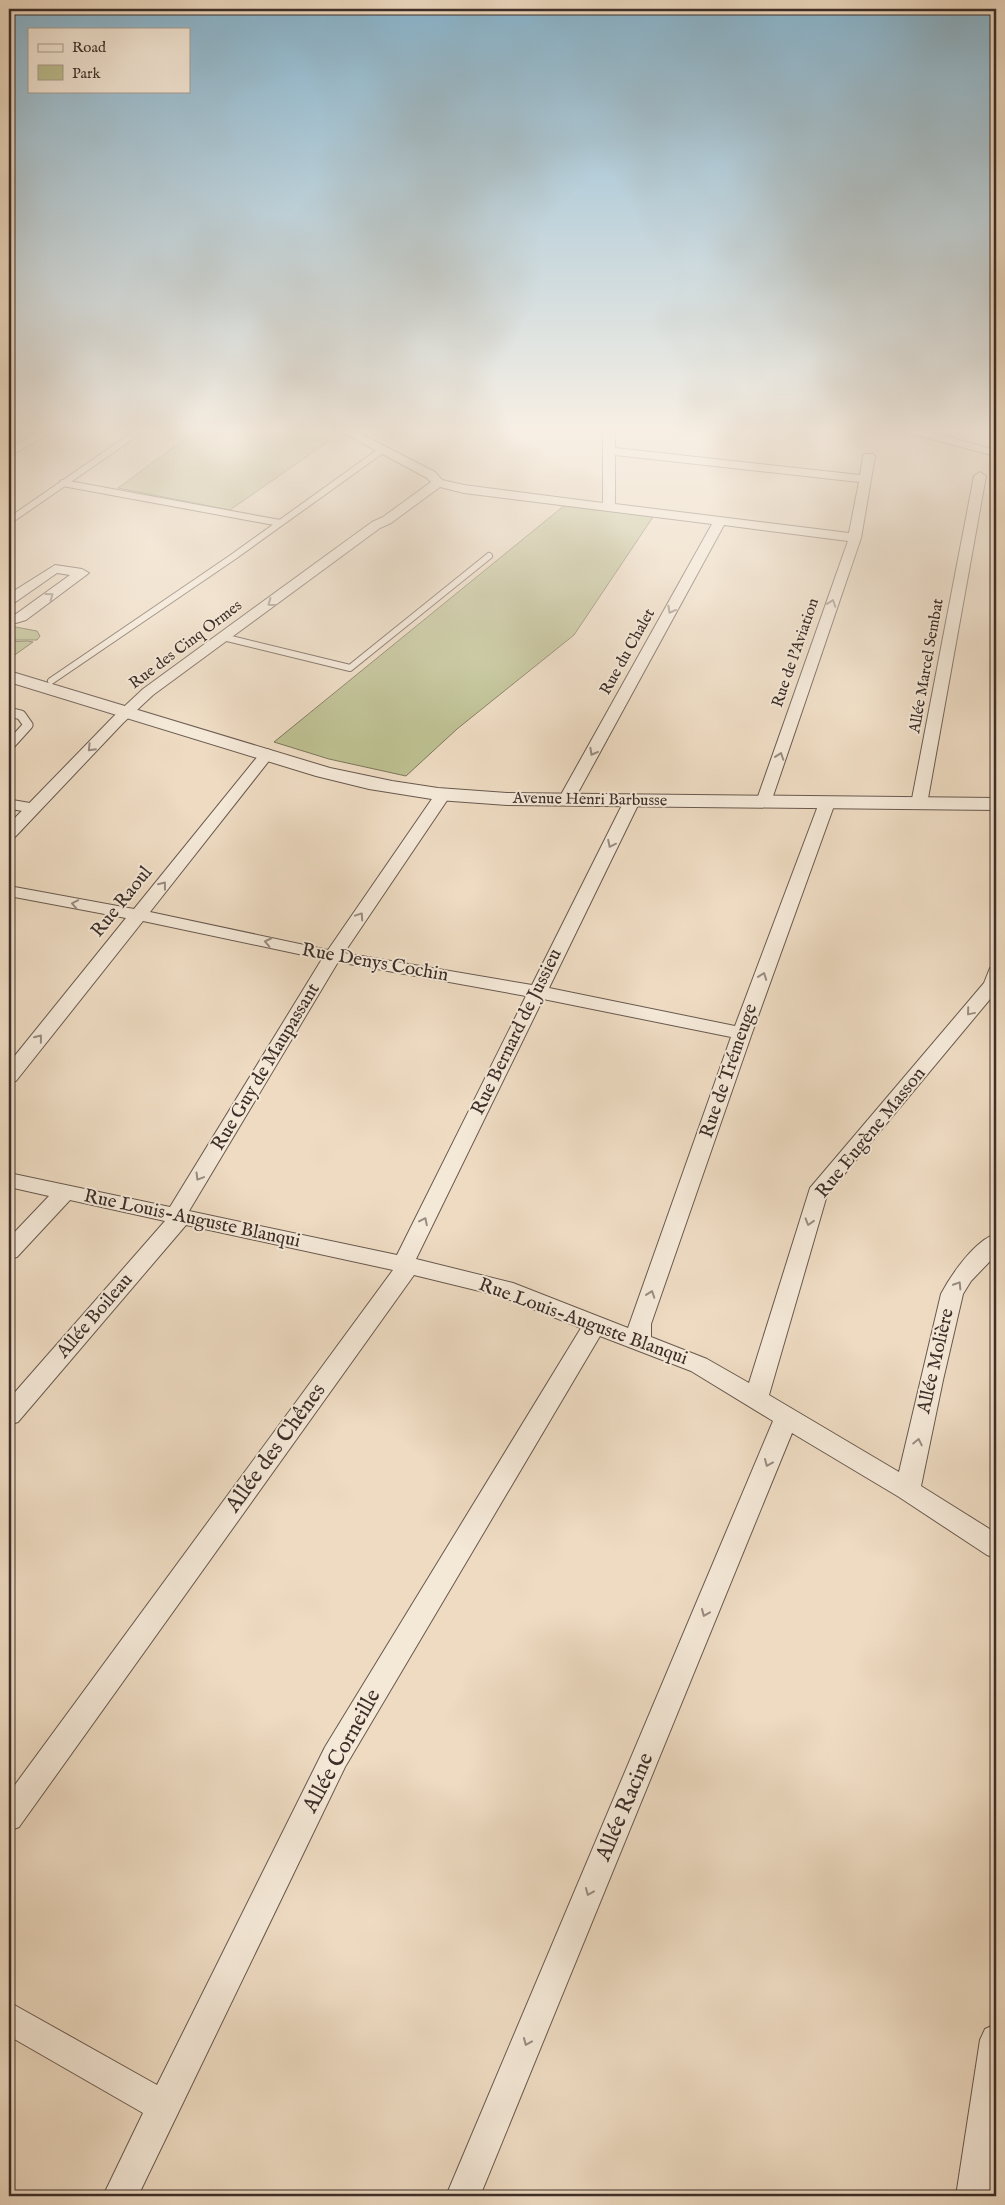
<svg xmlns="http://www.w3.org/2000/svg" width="1005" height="2205" font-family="'IM FELL English',serif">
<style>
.green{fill:#bcbf90;stroke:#7c765c}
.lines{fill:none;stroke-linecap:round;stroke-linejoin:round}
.service-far1-casing{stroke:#69594f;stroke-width:8}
.service-casing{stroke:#69594f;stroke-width:11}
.minor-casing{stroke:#69594f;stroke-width:2}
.tertiary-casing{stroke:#69594f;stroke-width:2}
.service-far1{stroke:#f4e8d7;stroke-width:6}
.service{stroke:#f4e8d7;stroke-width:9}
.minor{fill:#f4e8d7;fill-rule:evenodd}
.tertiary{fill:#f4e8d7;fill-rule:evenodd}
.oneway{stroke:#988b80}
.labels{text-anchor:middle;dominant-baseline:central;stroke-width:4;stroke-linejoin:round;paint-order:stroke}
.far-street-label{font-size:16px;fill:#3d2e29;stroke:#f4e8d7}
.street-label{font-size:19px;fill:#3d2e29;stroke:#f4e8d7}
.near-street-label{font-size:22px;fill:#3d2e29;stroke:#f4e8d7}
</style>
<rect width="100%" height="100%" fill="#eedbc2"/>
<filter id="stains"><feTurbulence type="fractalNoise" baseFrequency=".004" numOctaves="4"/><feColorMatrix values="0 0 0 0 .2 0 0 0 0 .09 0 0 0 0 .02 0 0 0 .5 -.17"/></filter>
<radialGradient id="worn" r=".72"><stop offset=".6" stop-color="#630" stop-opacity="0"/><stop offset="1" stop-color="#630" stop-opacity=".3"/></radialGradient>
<!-- green -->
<path class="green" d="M 194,432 L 311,432 L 329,441 L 230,510 L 118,488 Z
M 565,505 L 653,517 L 574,635 L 457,729 L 406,776 L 329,759 L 274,742 Z
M 10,626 L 37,631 L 40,636 L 37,640 L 9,640 Z
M 27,641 L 33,642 L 9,659 L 9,642 Z"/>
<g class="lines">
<!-- service-far1 casing -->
<g class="service-far1-casing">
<path id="service-far1" d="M 63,483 L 280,523
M 9,521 L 138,432
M 223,637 L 350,668 L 489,556
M 51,681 L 233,557 L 382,450"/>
</g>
<!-- service casing -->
<g class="service-casing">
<path id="service" d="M 9,712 L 21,715 L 28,725 L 9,746
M 9,804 L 32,808"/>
</g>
<!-- minor casing -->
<g class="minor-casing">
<path id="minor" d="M 37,432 L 51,432 L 9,457 L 9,449 Z
M 342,432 L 357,432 L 435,472 L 442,480 L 464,485 L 603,503 L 603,432 L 615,432 L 615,448 L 860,475 L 863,456 L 865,454 L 873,454 L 875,456 L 861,538 L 770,805 L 758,805 L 756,802 L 848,541 L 724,525 L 574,800 L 572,803 L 560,803 L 558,800 L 712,524 L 464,493 L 440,487 L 391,523 L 380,528 L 153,695 L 123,723 L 15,837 L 9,838 L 9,824 L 113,717 L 143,689 L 372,522 L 383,517 L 431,482 L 427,478 ZM 615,455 L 859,482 L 849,533 L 615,504 Z
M 909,432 L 929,432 L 996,450 L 996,456 L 911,434 Z
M 980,472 L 986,476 L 927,804 L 925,807 L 913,807 L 911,804 L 974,476 Z
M 55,565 L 82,569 L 89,573 L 26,620 L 9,625 L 9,617 L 16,614 L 70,575 L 57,573 L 14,603 L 9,604 L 9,594 Z
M 267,749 L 272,751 L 275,754 L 272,757 L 150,912 L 328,950 L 436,793 L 448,793 L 450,796 L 344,953 L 532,985 L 624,801 L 626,798 L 638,798 L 640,801 L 549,988 L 735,1026 L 819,803 L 821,800 L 833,800 L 835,803 L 752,1033 L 651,1324 L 651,1337 L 707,1359 L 749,1383 L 810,1188 L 984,983 L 990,968 L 996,966 L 996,992 L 827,1195 L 769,1395 L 899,1472 L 941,1294 C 951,1275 975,1240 996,1234 L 996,1255 L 971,1281 L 963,1294 L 943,1380 L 921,1486 L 996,1533 L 996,1558 L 987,1555 L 899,1497 L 792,1433 L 480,2196 L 446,2196 L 773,1421 L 691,1371 L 600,1336 L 345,1767 L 138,2196 L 103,2196 L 143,2113 L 9,2036 L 9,2002 L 157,2085 L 325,1747 L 581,1328 L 500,1296 L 414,1275 L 19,1827 L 9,1831 L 9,1793 L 393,1270 L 186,1225 L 18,1422 L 9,1425 L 9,1399 L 165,1221 L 70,1200 L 17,1257 L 9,1259 L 9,1238 L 49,1196 L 9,1187 L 9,1173 L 170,1207 L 322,959 L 143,921 L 16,1081 L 9,1082 L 9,1063 L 126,918 L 9,896 L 9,886 L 134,909 L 262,751 ZM 338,962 L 526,996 L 397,1255 L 189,1211 ZM 543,999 L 731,1037 L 628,1328 L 513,1283 L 416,1259 Z
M 996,2024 L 996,2152 L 990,2196 L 956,2196 L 980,2040 L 985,2029 Z"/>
</g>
<!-- tertiary casing -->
<g class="tertiary-casing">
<path id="tertiary" d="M 9,671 L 330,768 L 392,781 L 438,788 L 507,793 L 996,798 L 996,810 L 507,805 L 438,800 L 369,789 L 316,776 L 9,682 Z"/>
</g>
<!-- service-far1 -->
<use href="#service-far1" class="service-far1"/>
<!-- service -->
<use href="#service" class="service"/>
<!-- minor -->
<use href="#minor" class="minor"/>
<!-- tertiary -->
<use href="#tertiary" class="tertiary"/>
</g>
<!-- one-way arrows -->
<defs><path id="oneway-chevron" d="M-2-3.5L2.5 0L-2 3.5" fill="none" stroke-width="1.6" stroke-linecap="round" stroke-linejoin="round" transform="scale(1.25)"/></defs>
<g class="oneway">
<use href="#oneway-chevron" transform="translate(50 596) rotate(-36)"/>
<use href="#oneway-chevron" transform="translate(271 603) rotate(144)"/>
<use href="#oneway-chevron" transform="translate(832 603) rotate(-71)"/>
<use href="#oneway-chevron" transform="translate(671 610) rotate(119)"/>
<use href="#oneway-chevron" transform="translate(91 748) rotate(134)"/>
<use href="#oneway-chevron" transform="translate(593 752) rotate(119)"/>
<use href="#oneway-chevron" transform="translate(780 756) rotate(-71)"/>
<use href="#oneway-chevron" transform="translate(611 844) rotate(116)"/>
<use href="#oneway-chevron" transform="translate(163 885) rotate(-52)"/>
<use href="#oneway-chevron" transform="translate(75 904) rotate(-169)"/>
<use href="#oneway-chevron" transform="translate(360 916) rotate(-56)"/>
<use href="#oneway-chevron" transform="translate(268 942) rotate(-168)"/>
<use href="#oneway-chevron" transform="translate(763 976) rotate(-70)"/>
<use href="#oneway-chevron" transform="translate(970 1012) rotate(130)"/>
<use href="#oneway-chevron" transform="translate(39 1038) rotate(-51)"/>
<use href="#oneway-chevron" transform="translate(199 1177) rotate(121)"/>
<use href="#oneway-chevron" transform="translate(424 1221) rotate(-64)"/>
<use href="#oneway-chevron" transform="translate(809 1222) rotate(107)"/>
<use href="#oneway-chevron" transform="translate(958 1285) rotate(-58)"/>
<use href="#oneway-chevron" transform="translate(651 1294) rotate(-71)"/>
<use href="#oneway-chevron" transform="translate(918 1442) rotate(-78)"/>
<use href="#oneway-chevron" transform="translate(768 1463) rotate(113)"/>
<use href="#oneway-chevron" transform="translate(705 1613) rotate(113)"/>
<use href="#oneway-chevron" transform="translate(589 1892) rotate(113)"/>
<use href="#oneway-chevron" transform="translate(527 2042) rotate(113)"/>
</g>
<!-- sky -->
<linearGradient id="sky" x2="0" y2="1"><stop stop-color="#88b7d2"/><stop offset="0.58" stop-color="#f7efe4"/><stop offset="1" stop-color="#f7efe4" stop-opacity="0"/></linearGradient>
<rect width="1005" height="741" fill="url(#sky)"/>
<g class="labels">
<!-- far-street labels -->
<g class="far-street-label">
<text transform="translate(186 645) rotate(-37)">Rue des Cinq Ormes</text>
<text transform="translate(628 652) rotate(-61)">Rue du Chalet</text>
<text transform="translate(796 653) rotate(-71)">Rue de l'Aviation</text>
<text transform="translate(927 666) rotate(-80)">Allée Marcel Sembat</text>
<text transform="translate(590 800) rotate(1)">Avenue Henri Barbusse</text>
</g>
<!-- street labels -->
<g class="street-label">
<text transform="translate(122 902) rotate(-51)">Rue Raoul</text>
<text transform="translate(375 963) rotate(10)">Rue Denys Cochin</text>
<text transform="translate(517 1032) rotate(-64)">Rue Bernard de Jussieu</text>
<text transform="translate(266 1067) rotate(-59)">Rue Guy de Maupassant</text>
<text transform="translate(729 1071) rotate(-71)">Rue de Trémeuge</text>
<text transform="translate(871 1133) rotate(-51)">Rue Eugène Masson</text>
<text transform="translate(192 1219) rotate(12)">Rue Louis-Auguste Blanqui</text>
<text transform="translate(95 1316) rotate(-49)">Allée Boileau</text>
<text transform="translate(583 1322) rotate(20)">Rue Louis-Auguste Blanqui</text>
<text transform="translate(936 1361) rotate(-77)">Allée Molière</text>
</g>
<!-- near-street labels -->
<g class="near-street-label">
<text transform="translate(276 1448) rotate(-54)">Allée des Chênes</text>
<text transform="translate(342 1751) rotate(-61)">Allée Corneille</text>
<text transform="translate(625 1807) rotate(-67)">Allée Racine</text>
</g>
</g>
<!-- margin -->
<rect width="1005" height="2205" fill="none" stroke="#eedbc2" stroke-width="30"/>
<rect x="10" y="10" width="985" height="2185" fill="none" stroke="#3d2e29" stroke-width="2.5"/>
<rect x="15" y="15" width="975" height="2175" fill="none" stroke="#3d2e29"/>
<!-- legend -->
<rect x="28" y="28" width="162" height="65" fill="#f4e8d7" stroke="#ab9e91"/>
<rect x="38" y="44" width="25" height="8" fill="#f4e8d7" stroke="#ab9e91"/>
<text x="72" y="52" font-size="15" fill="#3d2e29">Road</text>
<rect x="38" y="65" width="25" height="15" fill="#bcbf90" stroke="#ab9e91"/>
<text x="72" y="78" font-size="15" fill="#3d2e29">Park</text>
<rect width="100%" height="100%" filter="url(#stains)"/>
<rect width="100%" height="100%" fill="url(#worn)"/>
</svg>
